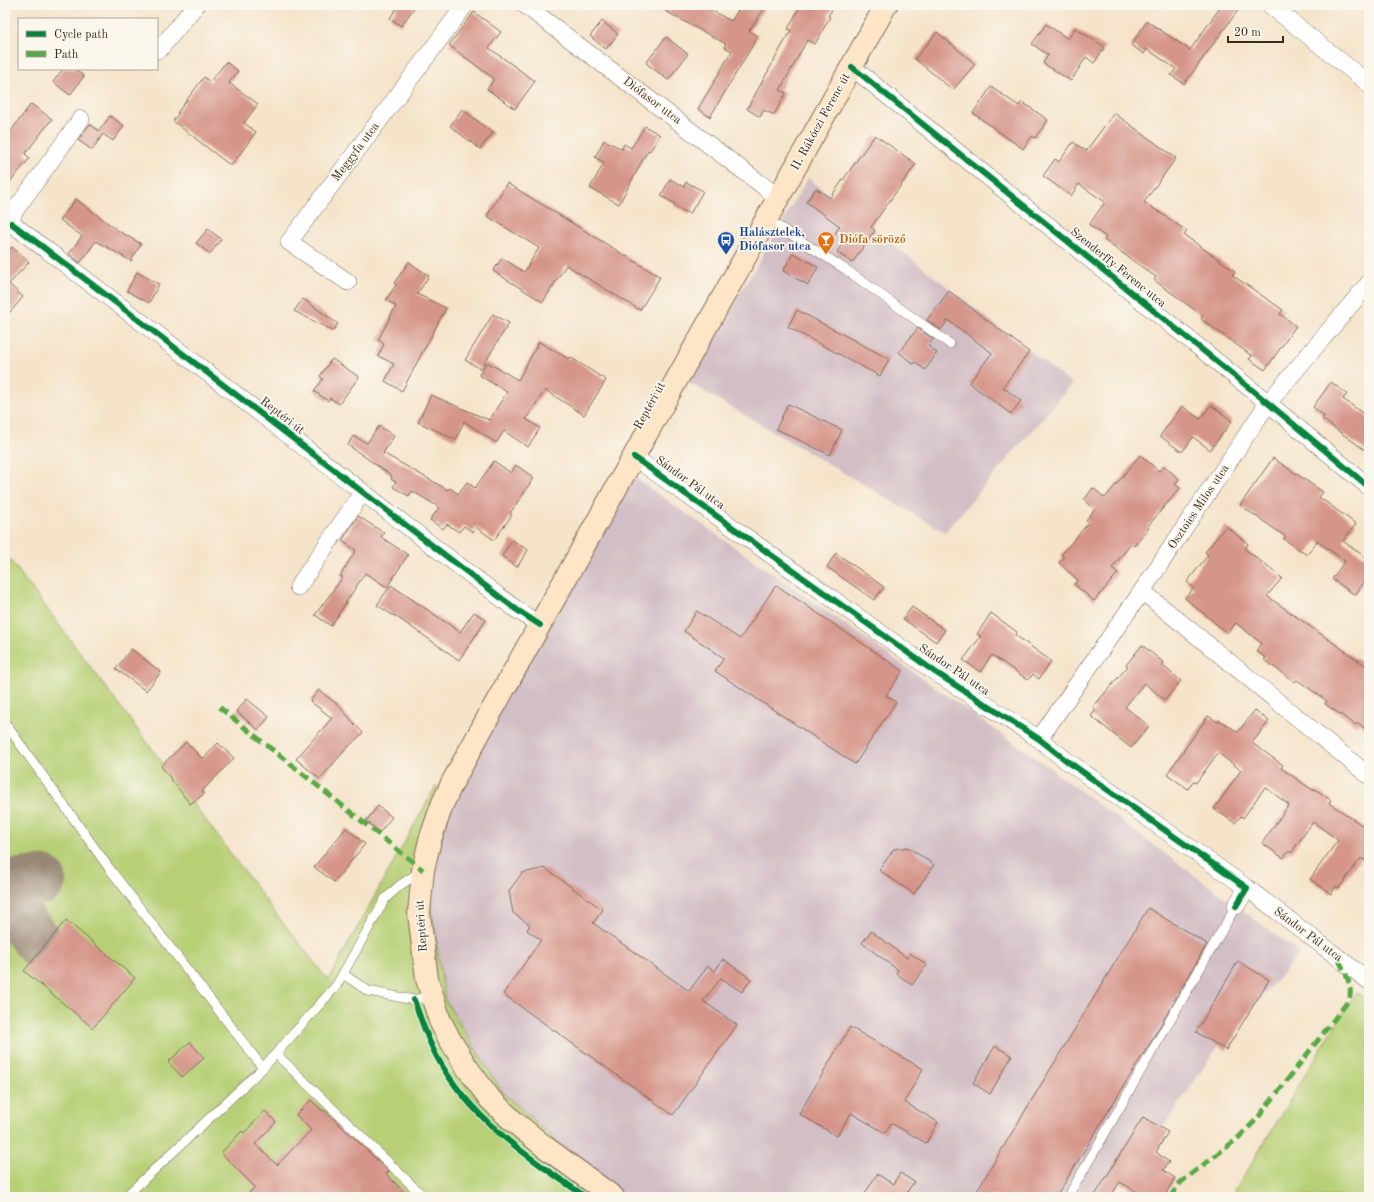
<svg xmlns="http://www.w3.org/2000/svg" width="1374" height="1202" font-family="'Old Standard TT',serif">
<style>
.industrial{fill:#d2bec5}
.green{fill:#b7d076;stroke:#797d4a}
.lines{fill:none;stroke-linecap:round;stroke-linejoin:round}
.taxiway{stroke:#988774;stroke-width:49}
.building{fill:#d6958a}
.lane-casing{stroke:#7c6b5a;stroke-width:10}
.street-casing{stroke:#7c6b5a;stroke-width:18}
.secondary-casing{stroke:#7c6b5a;stroke-width:24}
.lane{stroke:#fff;stroke-width:9}
.street{stroke:#fff;stroke-width:17}
.secondary{stroke:#fee5c5;stroke-width:22}
.quiet{stroke:#55ab43;stroke-width:5;stroke-dasharray:10 5;stroke-linecap:butt}
.cycleway-casing{stroke:#fbf7ec;stroke-width:8}
.cycleway{stroke:#00873e;stroke-width:6}
.labels{text-anchor:middle;dominant-baseline:central;stroke-width:3.5;stroke-linejoin:round;paint-order:stroke}
.street-label{font-size:12px;fill:#3b2a1e;stroke:#fbf7ec}
.transit-label{font-size:12px;font-weight:bold;fill:#164399;stroke:#fbf7ec;text-anchor:start}
.food-label{font-size:12px;font-weight:bold;fill:#c56008;stroke:#fbf7ec;text-anchor:start}
</style>
<rect width="100%" height="100%" fill="#fbf7ec"/>
<filter id="ink" filterUnits="userSpaceOnUse"><feTurbulence type="fractalNoise" baseFrequency=".025" numOctaves="2"/><feDisplacementMap in="SourceGraphic" scale="8" xChannelSelector="R" yChannelSelector="G"/><feConvolveMatrix kernelMatrix="1 2 1 2 8 2 1 2 1" color-interpolation-filters="sRGB"/></filter>
<filter id="wash" filterUnits="userSpaceOnUse"><feTurbulence type="fractalNoise" baseFrequency=".012" numOctaves="4" result="noise"/><feDisplacementMap in="SourceGraphic" scale="16" xChannelSelector="R" yChannelSelector="G"/><feGaussianBlur stdDeviation="0.9" result="paint"/><feColorMatrix in="noise" values="0 0 0 0 0 0 0 0 0 0 0 0 0 0 0 0 0 1.4 0 .05"/><feComposite in="paint" operator="in"/></filter>
<g filter="url(#wash)">
<rect width="100%" height="100%" fill="#f5e4ca"/>
<!-- industrial -->
<path class="industrial" d="M 808,178 L 1072,384 L 945,532 L 688,382 Z
M 634,477 L 1026,751 L 1300,953 L 1217,1048 L 1154,1141 L 1098,1197 L 622,1197 L 609,1188 L 503,1093 L 445,1000 L 429,895 L 451,794 Z"/>
<!-- green -->
<path class="green" d="M 5,553 L 273,910 L 328,980 L 436,786 L 451,794 L 429,895 L 445,1000 L 503,1093 L 609,1188 L 622,1197 L 5,1197 Z
M 1356,992 L 1369,1000 L 1369,1197 L 1231,1197 Z"/>
<g class="lines">
<!-- taxiway -->
<path class="taxiway" d="M 5,884 L 42,880
M 5,900 L 39,944"/>
</g>
<g id="blocks">
<!-- building -->
<path class="building" d="M 399,5 L 416,5 L 401,26 L 390,18 Z
M 654,5 L 701,5 L 731,21 L 742,5 L 767,5 L 749,31 L 758,36 L 710,117 L 698,109 L 732,51 L 724,47 L 726,44 Z
M 801,5 L 835,5 L 828,16 L 830,17 L 815,44 L 807,40 L 780,90 L 786,93 L 774,115 L 764,110 L 760,117 L 747,109 L 791,30 L 788,29 Z
M 1222,5 L 1242,5 L 1184,84 L 1171,75 L 1176,69 L 1147,49 L 1144,54 L 1131,45 L 1147,21 L 1190,50 Z
M 474,12 L 501,32 L 489,48 L 535,81 L 515,109 L 487,89 L 494,79 L 449,45 Z
M 602,21 L 618,34 L 606,49 L 590,36 Z
M 1046,24 L 1068,39 L 1075,28 L 1105,47 L 1094,63 L 1086,57 L 1071,81 L 1043,63 L 1048,55 L 1032,44 Z
M 937,32 L 975,64 L 953,90 L 915,59 Z
M 666,37 L 688,54 L 668,80 L 646,63 Z
M 226,62 L 238,71 L 229,83 L 258,104 L 244,123 L 256,132 L 231,166 L 173,121 L 179,113 L 177,113 L 204,77 L 210,82 Z
M 63,69 L 74,69 L 84,76 L 70,95 L 53,82 Z
M 991,87 L 1019,106 L 1022,102 L 1048,120 L 1035,138 L 1032,136 L 1023,149 L 973,113 Z
M 31,104 L 52,119 L 25,154 L 30,158 L 5,188 L 5,139 Z
M 462,109 L 493,133 L 480,149 L 450,126 Z
M 1114,113 L 1176,158 L 1144,202 L 1187,231 L 1184,235 L 1235,271 L 1232,275 L 1283,310 L 1280,314 L 1296,326 L 1265,370 L 1249,359 L 1252,356 L 1201,319 L 1203,316 L 1154,280 L 1156,277 L 1104,240 L 1106,237 L 1089,225 L 1105,202 L 1079,184 L 1071,196 L 1043,176 L 1055,159 L 1059,162 L 1073,142 L 1086,151 Z
M 110,116 L 124,126 L 113,141 L 103,134 L 92,150 L 78,140 L 90,124 L 99,131 Z
M 645,126 L 660,135 L 650,151 L 648,150 L 619,204 L 590,188 L 604,163 L 595,157 L 604,140 L 622,149 L 624,144 L 631,148 Z
M 875,135 L 916,164 L 871,227 L 875,230 L 852,263 L 837,252 L 845,240 L 835,233 L 840,226 L 806,202 L 816,188 L 830,198 Z
M 670,179 L 684,187 L 686,182 L 703,191 L 690,214 L 674,206 L 675,204 L 661,196 Z
M 507,183 L 660,277 L 640,310 L 566,265 L 543,302 L 493,271 L 502,258 L 524,272 L 539,248 L 487,216 Z
M 76,199 L 117,230 L 141,244 L 131,261 L 96,241 L 80,263 L 69,254 L 82,236 L 60,220 Z
M 208,229 L 221,239 L 210,254 L 196,243 Z
M 12,247 L 29,262 L 9,284 L 23,297 L 5,318 L 5,255 Z
M 793,253 L 818,267 L 808,285 L 783,271 Z
M 409,262 L 429,276 L 417,294 L 446,308 L 402,391 L 385,381 L 394,364 L 378,356 L 384,344 L 378,340 L 396,306 L 386,300 L 396,285 L 394,283 Z
M 137,272 L 159,284 L 149,303 L 127,291 Z
M 949,291 L 1029,352 L 1003,387 L 1021,401 L 1011,414 L 969,383 L 992,353 L 948,320 L 941,330 L 927,320 Z
M 303,299 L 338,324 L 333,331 L 294,311 Z
M 797,310 L 889,359 L 880,376 L 788,327 Z
M 493,314 L 509,323 L 481,369 L 465,360 Z
M 918,328 L 933,339 L 928,346 L 937,353 L 925,370 L 915,362 L 913,364 L 899,352 Z
M 539,342 L 569,359 L 570,357 L 606,380 L 584,415 L 545,390 L 526,419 L 540,428 L 528,447 L 504,431 L 496,443 L 464,421 L 456,440 L 418,422 L 431,395 L 489,420 L 507,392 L 479,375 L 487,362 L 518,380 Z
M 332,359 L 359,377 L 339,404 L 330,398 L 328,401 L 314,391 L 323,379 L 320,376 Z
M 1331,382 L 1347,394 L 1343,399 L 1369,418 L 1369,453 L 1322,419 L 1324,416 L 1313,407 Z
M 788,404 L 842,430 L 830,455 L 776,429 Z
M 1211,405 L 1232,421 L 1210,450 L 1193,437 L 1182,452 L 1160,436 L 1182,406 L 1200,419 Z
M 379,426 L 394,436 L 383,453 L 448,490 L 450,488 L 458,494 L 467,482 L 475,488 L 494,461 L 511,473 L 516,465 L 534,478 L 510,513 L 512,515 L 494,540 L 476,527 L 473,532 L 464,526 L 459,532 L 447,524 L 443,529 L 430,520 L 439,508 L 437,507 L 437,506 L 412,491 L 409,496 L 393,487 L 396,482 L 391,479 L 392,476 L 348,445 L 353,436 L 367,443 Z
M 1140,455 L 1159,471 L 1164,466 L 1179,479 L 1175,484 L 1180,488 L 1147,527 L 1149,528 L 1134,546 L 1131,544 L 1112,568 L 1118,573 L 1094,601 L 1074,584 L 1078,580 L 1059,563 L 1064,557 L 1061,555 L 1089,522 L 1086,520 L 1095,509 L 1084,500 L 1093,488 L 1105,498 Z
M 1273,458 L 1323,492 L 1319,497 L 1356,524 L 1343,541 L 1369,560 L 1369,575 L 1355,595 L 1332,579 L 1345,561 L 1317,541 L 1307,555 L 1284,539 L 1286,537 L 1240,505 Z
M 358,516 L 384,533 L 381,537 L 408,555 L 387,587 L 365,573 L 331,626 L 315,615 L 343,577 L 340,576 L 356,550 L 342,541 Z
M 1226,526 L 1248,544 L 1245,549 L 1282,578 L 1267,596 L 1369,668 L 1369,732 L 1358,723 L 1356,725 L 1325,704 L 1327,701 L 1297,680 L 1295,682 L 1264,660 L 1266,658 L 1256,651 L 1261,643 L 1236,623 L 1227,633 L 1185,598 L 1194,588 L 1187,582 L 1208,555 L 1205,552 Z
M 512,540 L 528,550 L 517,567 L 502,556 Z
M 836,553 L 884,587 L 874,600 L 827,567 Z
M 391,585 L 460,632 L 474,612 L 486,620 L 459,660 L 394,615 L 394,616 L 377,605 Z
M 776,585 L 903,671 L 886,695 L 896,702 L 855,764 L 715,671 L 724,658 L 684,631 L 697,611 L 740,639 Z
M 912,607 L 945,630 L 936,642 L 903,619 Z
M 991,613 L 1017,632 L 1015,635 L 1051,661 L 1039,679 L 1033,674 L 1028,680 L 992,655 L 980,672 L 963,660 L 981,636 L 977,634 Z
M 1142,645 L 1164,663 L 1162,665 L 1181,681 L 1165,700 L 1144,683 L 1125,707 L 1149,726 L 1131,748 L 1091,716 L 1096,710 L 1093,707 L 1128,666 L 1126,665 Z
M 131,649 L 161,672 L 146,691 L 116,669 Z
M 319,690 L 338,705 L 363,733 L 346,749 L 320,779 L 296,759 L 332,718 L 310,701 Z
M 247,699 L 269,717 L 258,730 L 236,711 Z
M 1255,710 L 1269,721 L 1252,743 L 1283,765 L 1281,768 L 1314,791 L 1315,789 L 1331,800 L 1329,803 L 1369,830 L 1369,863 L 1361,858 L 1339,888 L 1336,886 L 1331,894 L 1310,879 L 1338,840 L 1313,822 L 1291,853 L 1289,851 L 1283,858 L 1262,843 L 1289,805 L 1265,787 L 1243,818 L 1241,816 L 1235,823 L 1214,809 L 1241,770 L 1218,753 L 1196,783 L 1193,781 L 1188,789 L 1167,774 L 1208,716 L 1218,722 L 1219,720 L 1238,732 Z
M 186,742 L 203,759 L 218,743 L 234,758 L 202,791 L 204,794 L 190,804 L 161,766 Z
M 378,806 L 392,817 L 380,832 L 366,821 Z
M 346,828 L 365,844 L 334,882 L 314,867 Z
M 908,847 L 934,865 L 914,894 L 879,870 L 894,849 Z
M 545,868 L 603,910 L 593,923 L 689,991 L 708,966 L 715,971 L 723,959 L 751,979 L 742,992 L 721,978 L 703,1001 L 737,1025 L 673,1115 L 503,994 L 541,940 L 527,930 L 530,925 L 513,913 L 509,891 L 522,873 Z
M 1148,908 L 1207,944 L 1153,1038 L 1056,1197 L 973,1197 Z
M 66,920 L 135,978 L 93,1028 L 24,971 Z
M 871,931 L 907,958 L 910,953 L 927,965 L 912,985 L 896,973 L 898,970 L 862,943 Z
M 1238,961 L 1269,980 L 1226,1050 L 1196,1032 Z
M 850,1027 L 923,1069 L 904,1102 L 938,1122 L 926,1143 L 891,1123 L 885,1133 L 851,1113 L 837,1136 L 799,1114 Z
M 190,1042 L 204,1058 L 182,1077 L 168,1062 Z
M 995,1046 L 1012,1056 L 990,1094 L 973,1083 Z
M 311,1100 L 323,1111 L 324,1110 L 389,1171 L 386,1174 L 409,1197 L 245,1197 L 255,1187 L 221,1153 L 242,1131 L 244,1133 L 265,1111 L 276,1122 L 255,1144 L 277,1165 L 311,1130 L 296,1115 Z
M 1143,1117 L 1168,1132 L 1156,1152 L 1169,1162 L 1163,1170 L 1175,1178 L 1164,1197 L 1146,1197 L 1120,1182 L 1110,1197 L 1094,1197 Z
M 900,1173 L 914,1182 L 907,1192 L 915,1197 L 863,1197 L 877,1174 L 893,1184 Z"/>
</g>
</g>
<g filter="url(#ink)">
<use href="#blocks" fill-opacity="0" stroke="#7c6b5a" stroke-width="1"/>
<g class="lines">
<!-- lane casing -->
<g class="lane-casing">
<path id="lane" d="M 767,219 L 845,269 L 950,344
M 5,723 L 109,868 L 263,1068
M 343,974 L 368,991 L 414,1000 L 432,995
M 276,1054 L 424,1197
M 125,1197 L 263,1068 L 336,986 L 385,899 L 399,886 L 421,871
M 1068,1197 L 1236,906"/>
</g>
<!-- street casing -->
<g class="street-casing">
<path id="street" d="M 525,5 L 779,198
M 1270,5 L 1369,84
M 159,50 L 196,5
M 852,67 L 1268,403 L 1369,487
M 11,223 C 181,351 348,482 517,610 L 540,625
M 11,223 L 13,213 L 81,119
M 348,282 L 289,242 L 465,5
M 634,457 L 935,672 L 1039,739 L 1067,761 L 1247,888 L 1236,906
M 298,587 L 362,493
M 1142,591 L 1369,776
M 1039,739 L 1142,591 L 1268,403 L 1369,283
M 1247,888 L 1369,981"/>
</g>
<!-- secondary casing -->
<g class="secondary-casing">
<path id="secondary" d="M 613,1197 L 545,1147 L 513,1121 L 490,1099 L 466,1066 L 449,1038 L 440,1021 L 427,979 L 419,913 L 423,870 L 430,840 L 442,805 L 452,783 L 486,721 L 886,5"/>
</g>
<!-- lane -->
<use href="#lane" class="lane"/>
<!-- street -->
<use href="#street" class="street"/>
<!-- secondary -->
<use href="#secondary" class="secondary"/>
<!-- quiet -->
<path class="quiet" d="M 219,707 L 423,870
M 1170,1197 L 1180,1183 L 1190,1175 L 1237,1139 L 1257,1119 L 1349,1000 C 1354,986 1344,970 1337,957"/>
<!-- cycleway casing -->
<g class="cycleway-casing">
<path id="cycleway" d="M 852,67 L 1268,403 L 1369,487
M 11,223 C 181,351 348,482 517,610 L 540,625
M 634,457 L 935,672 L 1039,739 L 1067,761 L 1247,888 L 1236,906
M 414,1000 C 421,1019 427,1039 437,1057 C 471,1120 529,1158 586,1197"/>
</g>
<!-- cycleway -->
<use href="#cycleway" class="cycleway"/>
</g>
</g>
<!-- icons -->
<defs>
<g id="bus-pin" transform="scale(0.9)"><path d="M0 17L-7.5 6A9.5 9.5 0 1 1 7.5 6Z" fill="#1a4fb4" stroke="#fbf7ec"/><path d="M-5-6H5V4H4V6H2V4H-2V6H-4V4H-5ZM-3.5-4V0h7V-4ZM-3.5 1.2v1.5H-2V1.2ZM2 1.2v1.5H3.5V1.2Z" fill="#fff"/></g>
<g id="bar-pin" transform="scale(0.9)"><path d="M0 17L-7.5 6A9.5 9.5 0 1 1 7.5 6Z" fill="#e8710a" stroke="#fbf7ec"/><path d="M-6-5H6L.8 .8V4.5H3.5V6h-7V4.5H-.8V.8Z" fill="#fff"/></g>
</defs>
<g fill-rule="evenodd">
<use href="#bus-pin" x="726" y="240"/>
<use href="#bar-pin" x="826" y="240"/>
</g>
<g class="labels">
<!-- street labels -->
<g class="street-label">
<text transform="translate(652 101) rotate(37)">Diófasor utca</text>
<text transform="translate(821 122) rotate(-61)">II. Rákóczi Ferenc út</text>
<text transform="translate(356 152) rotate(-53)">Meggyfa utca</text>
<text transform="translate(1118 268) rotate(39)">Szenderffy Ferenc utca</text>
<text transform="translate(650 406) rotate(-61)">Reptéri út</text>
<text transform="translate(282 416) rotate(38)">Reptéri út</text>
<text transform="translate(690 483) rotate(36)">Sándor Pál utca</text>
<text transform="translate(1199 507) rotate(-56)">Osztoics Milos utca</text>
<text transform="translate(954 670) rotate(34)">Sándor Pál utca</text>
<text transform="translate(422 926) rotate(-94)">Reptéri út</text>
<text transform="translate(1308 935) rotate(37)">Sándor Pál utca</text>
</g>
<!-- transit labels -->
<g class="transit-label">
<text x="739" y="233">Halásztelek,<tspan x="739" dy="14">Diófasor utca</tspan></text>
</g>
<!-- food labels -->
<g class="food-label">
<text x="839" y="240">Diófa söröző</text>
</g>
</g>
<!-- margin -->
<rect width="1374" height="1202" fill="none" stroke="#fbf7ec" stroke-width="20"/>
<!-- legend -->
<rect x="18" y="18" width="140" height="52" fill="#fbf7ec" stroke="#aea59a"/>
<rect x="26" y="31" width="20" height="6" fill="#00873e" stroke="#aea59a"/>
<text x="54" y="38" font-size="12" fill="#3b2a1e">Cycle path</text>
<rect x="26" y="51" width="20" height="6" fill="#55ab43" stroke="#aea59a"/>
<text x="54" y="58" font-size="12" fill="#3b2a1e">Path</text>
<!-- scale -->
<path d="M1228 36v6h55v-6" fill="none" stroke="#3b2a1e" stroke-width="2"/>
<text x="1234" y="36" font-size="12" fill="#3b2a1e" stroke="#fbf7ec" stroke-width="3" paint-order="stroke">20 m</text>
</svg>
